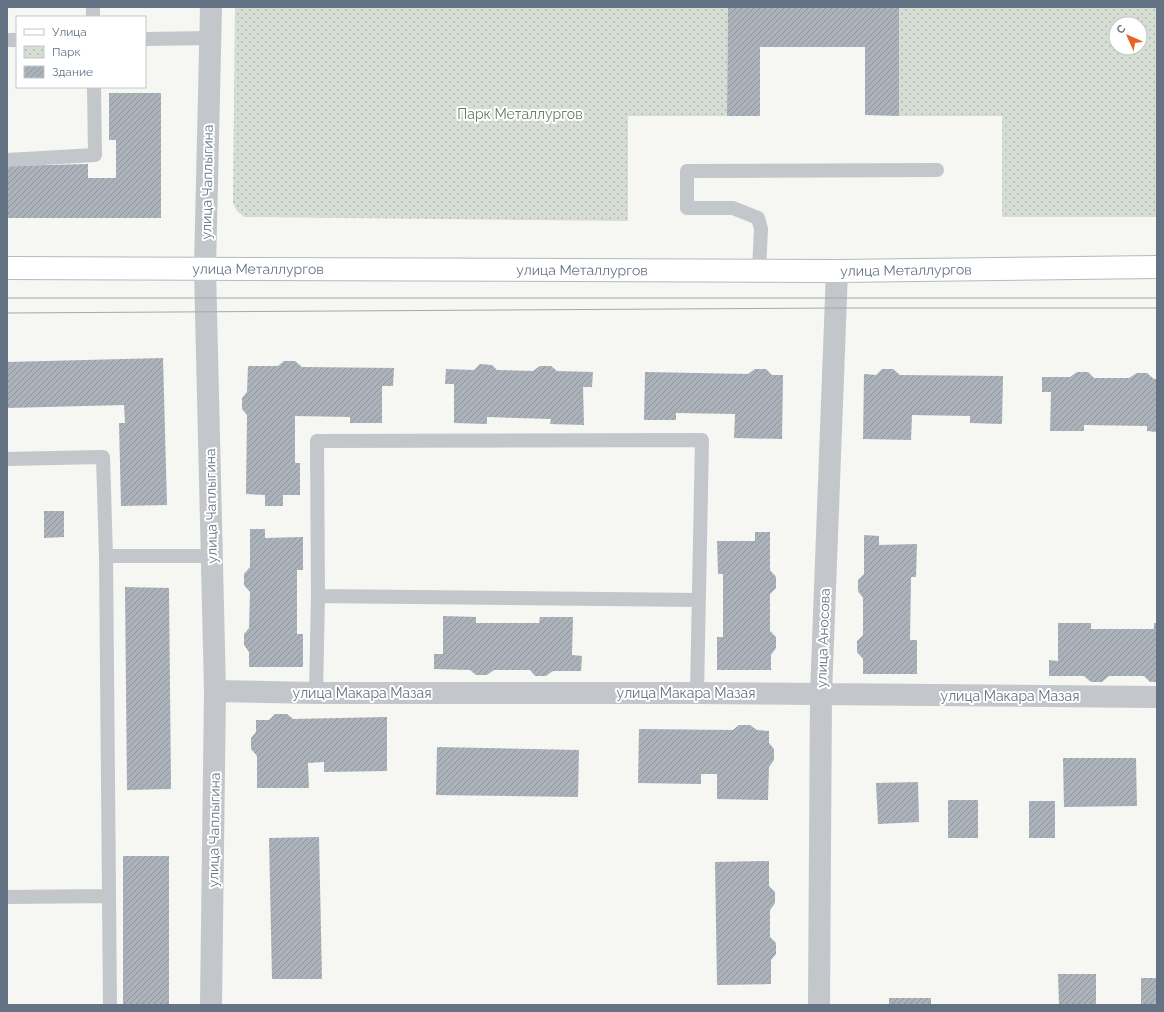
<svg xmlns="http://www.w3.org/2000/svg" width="1164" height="1012" font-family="Raleway,sans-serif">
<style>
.park{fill:url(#park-dots);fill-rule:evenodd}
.building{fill:url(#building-hatch)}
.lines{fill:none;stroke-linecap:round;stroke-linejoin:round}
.secondary-casing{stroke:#b5babf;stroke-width:24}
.service{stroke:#c3c6ca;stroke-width:14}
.minor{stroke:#c3c6ca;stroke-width:22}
.secondary{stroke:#fff;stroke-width:22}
.tram{stroke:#a3a9af;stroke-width:1}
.labels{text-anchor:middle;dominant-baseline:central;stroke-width:4;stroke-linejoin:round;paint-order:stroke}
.park-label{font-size:14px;fill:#667b63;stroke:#fff}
.street-label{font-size:14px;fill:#647384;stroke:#fff}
</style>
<defs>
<pattern id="park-dots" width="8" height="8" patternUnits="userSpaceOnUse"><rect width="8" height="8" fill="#d6ddd3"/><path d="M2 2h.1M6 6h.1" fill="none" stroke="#b1b8b1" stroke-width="1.8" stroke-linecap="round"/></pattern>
<pattern id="building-hatch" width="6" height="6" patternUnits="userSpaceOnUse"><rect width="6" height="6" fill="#abb2b9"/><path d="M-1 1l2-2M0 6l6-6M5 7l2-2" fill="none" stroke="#8f959c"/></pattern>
</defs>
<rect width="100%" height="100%" fill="#f6f6f2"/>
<!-- park -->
<path class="park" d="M 235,7 L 728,7 L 727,116 L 628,116 L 628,221 L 244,217 L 237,211 L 233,203 Z
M 899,7 L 1157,7 L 1157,217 L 1002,217 L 1002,116 L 899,116 ZM 1116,24 L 1140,24 L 1140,48 L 1116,48 Z"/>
<!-- building -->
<path class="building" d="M 728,7 L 899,7 L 899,116 L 865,115 L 865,47 L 760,47 L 760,116 L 727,116 Z
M 109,93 L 161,93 L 161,218 L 7,218 L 7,166 L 88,164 L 88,178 L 116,178 L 116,140 L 109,140 Z
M 163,358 L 167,505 L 121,506 L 119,423 L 125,423 L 124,405 L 7,408 L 7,362 Z
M 284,361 L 295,361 L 302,367 L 394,368 L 393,386 L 382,386 L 382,423 L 350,423 L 350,417 L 295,416 L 295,463 L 300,463 L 300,495 L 283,495 L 283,506 L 265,506 L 265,495 L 246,494 L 247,415 L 242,409 L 242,398 L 247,392 L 248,366 L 278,366 Z
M 480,364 L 492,365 L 497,370 L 533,371 L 540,366 L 551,366 L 557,371 L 593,372 L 592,387 L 583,387 L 584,425 L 550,424 L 551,419 L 487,417 L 487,424 L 454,423 L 454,384 L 445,384 L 446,369 L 474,370 Z
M 755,369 L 766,369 L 772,375 L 783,375 L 782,439 L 734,438 L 735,414 L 676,413 L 676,420 L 644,420 L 645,372 L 748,374 Z
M 882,369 L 893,369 L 900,375 L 1003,376 L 1002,424 L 970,423 L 970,416 L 912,415 L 911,440 L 863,439 L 864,374 L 876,375 Z
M 1077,372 L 1088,372 L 1094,378 L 1129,378 L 1137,373 L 1147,373 L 1154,379 L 1157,379 L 1157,432 L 1147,431 L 1147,426 L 1084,425 L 1084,431 L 1050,431 L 1051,392 L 1042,392 L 1042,377 L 1070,377 Z
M 44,511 L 64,511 L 64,537 L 44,538 Z
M 250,529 L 265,529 L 265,538 L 303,537 L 303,570 L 297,570 L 297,634 L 303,634 L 303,667 L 249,667 L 249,652 L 244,645 L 244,634 L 249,628 L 250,592 L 244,585 L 244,574 L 250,567 Z
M 755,532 L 770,532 L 770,570 L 776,577 L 776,588 L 770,594 L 770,631 L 776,637 L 776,648 L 771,655 L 771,670 L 717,670 L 717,637 L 723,637 L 723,574 L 718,574 L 717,541 L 755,541 Z
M 864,535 L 879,536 L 879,545 L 917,544 L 916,577 L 911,577 L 910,640 L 917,640 L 917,674 L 863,674 L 863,659 L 857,652 L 857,641 L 863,635 L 863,598 L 858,591 L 858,580 L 864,574 Z
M 125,587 L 169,588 L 171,789 L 127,790 Z
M 443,616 L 476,617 L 476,623 L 539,623 L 540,617 L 573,617 L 572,655 L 582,656 L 581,671 L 553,671 L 546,676 L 535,676 L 530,670 L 494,670 L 487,675 L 476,675 L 470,670 L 434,669 L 434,654 L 443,654 Z
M 1058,623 L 1091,623 L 1091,629 L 1154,629 L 1154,623 L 1157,623 L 1157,682 L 1150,682 L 1144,676 L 1109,676 L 1102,682 L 1091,682 L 1084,676 L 1049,676 L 1049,660 L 1058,661 Z
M 275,714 L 287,714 L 293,719 L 387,717 L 387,771 L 324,772 L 324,762 L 308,763 L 309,788 L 257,788 L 257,756 L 251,749 L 251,738 L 256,732 L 256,720 L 269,720 Z
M 739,725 L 750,725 L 757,730 L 769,731 L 769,743 L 774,749 L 774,760 L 769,767 L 768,800 L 717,799 L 717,774 L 701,774 L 701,784 L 638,783 L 639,729 L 733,730 Z
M 437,747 L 579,750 L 578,797 L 436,795 Z
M 1063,758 L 1136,758 L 1137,806 L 1064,807 Z
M 918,782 L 919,822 L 878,824 L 876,783 Z
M 948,800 L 978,800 L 978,838 L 948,838 Z
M 1029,801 L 1055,801 L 1055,838 L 1029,838 Z
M 319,837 L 322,979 L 272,979 L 269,838 Z
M 123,856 L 169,856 L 169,1005 L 123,1005 Z
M 769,861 L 769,886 L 775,892 L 775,903 L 770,910 L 770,937 L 776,943 L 776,954 L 771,960 L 771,984 L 717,985 L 715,862 Z
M 1058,974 L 1096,974 L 1096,1005 L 1059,1005 Z
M 1141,978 L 1157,978 L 1157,1005 L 1141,1005 Z
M 889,998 L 931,998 L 931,1005 L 889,1005 Z"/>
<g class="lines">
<!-- secondary casing -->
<g class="secondary-casing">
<g id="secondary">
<path id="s1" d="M 7,268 L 837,271 L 1157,267"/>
</g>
</g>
<!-- service -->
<path class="service" d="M 93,7 L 93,17
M 145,39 L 210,38
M 7,40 L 17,40
M 7,160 L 95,155 L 94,87
M 759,270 L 761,229 L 758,218 L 733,208 L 687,208 L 687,171 L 937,170
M 7,459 L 103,457 L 106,556 L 212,556
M 106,556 L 110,1005
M 318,596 L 699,600
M 316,693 L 318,596 L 317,441 L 702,440 L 697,693
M 7,897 L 109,896"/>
<!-- minor -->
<path class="minor" d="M 211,7 L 205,269 L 215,691 L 211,1005
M 215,691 L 316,693 L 697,693 L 1157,697
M 819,1005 L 821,694 L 837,271"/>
<!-- secondary -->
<use href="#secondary" class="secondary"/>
<!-- tram -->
<path class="tram" d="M 7,298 L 1157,298
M 7,313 L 836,308 L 1157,308"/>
</g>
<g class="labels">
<!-- park labels -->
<g class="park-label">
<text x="520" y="114">Парк Металлургов</text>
</g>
<!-- street labels -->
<g class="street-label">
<text transform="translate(207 182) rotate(-89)">улица Чаплыгина</text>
<text stroke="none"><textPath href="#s1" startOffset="251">улица Металлургов</textPath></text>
<text stroke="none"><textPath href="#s1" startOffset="575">улица Металлургов</textPath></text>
<text stroke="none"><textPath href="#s1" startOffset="899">улица Металлургов</textPath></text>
<text transform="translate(211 506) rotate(-91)">улица Чаплыгина</text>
<text transform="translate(823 638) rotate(-88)">улица Аносова</text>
<text x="362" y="693">улица Макара Мазая</text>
<text x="686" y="693">улица Макара Мазая</text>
<text x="1010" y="696">улица Макара Мазая</text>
<text transform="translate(214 830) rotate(-89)">улица Чаплыгина</text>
</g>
</g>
<!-- border -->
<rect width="1164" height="1012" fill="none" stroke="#647384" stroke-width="16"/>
<!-- legend -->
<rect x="16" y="16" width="130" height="72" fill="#ffffff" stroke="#c1c7ce"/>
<rect x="24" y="29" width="20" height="6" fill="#ffffff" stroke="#c1c7ce"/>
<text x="52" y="36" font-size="12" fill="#647384">Улица</text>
<rect x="24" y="46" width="20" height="12" fill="url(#park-dots)" stroke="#c1c7ce"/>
<text x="52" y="56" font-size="12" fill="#647384">Парк</text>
<rect x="24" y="66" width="20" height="12" fill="url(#building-hatch)" stroke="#c1c7ce"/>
<text x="52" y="76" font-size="12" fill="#647384">Здание</text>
<!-- north arrow -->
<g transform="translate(1128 36) rotate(315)"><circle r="19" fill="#ffffff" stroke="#c1c7ce"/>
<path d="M0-3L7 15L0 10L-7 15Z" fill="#e76422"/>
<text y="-6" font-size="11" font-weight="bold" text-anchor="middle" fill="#647384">С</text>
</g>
</svg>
